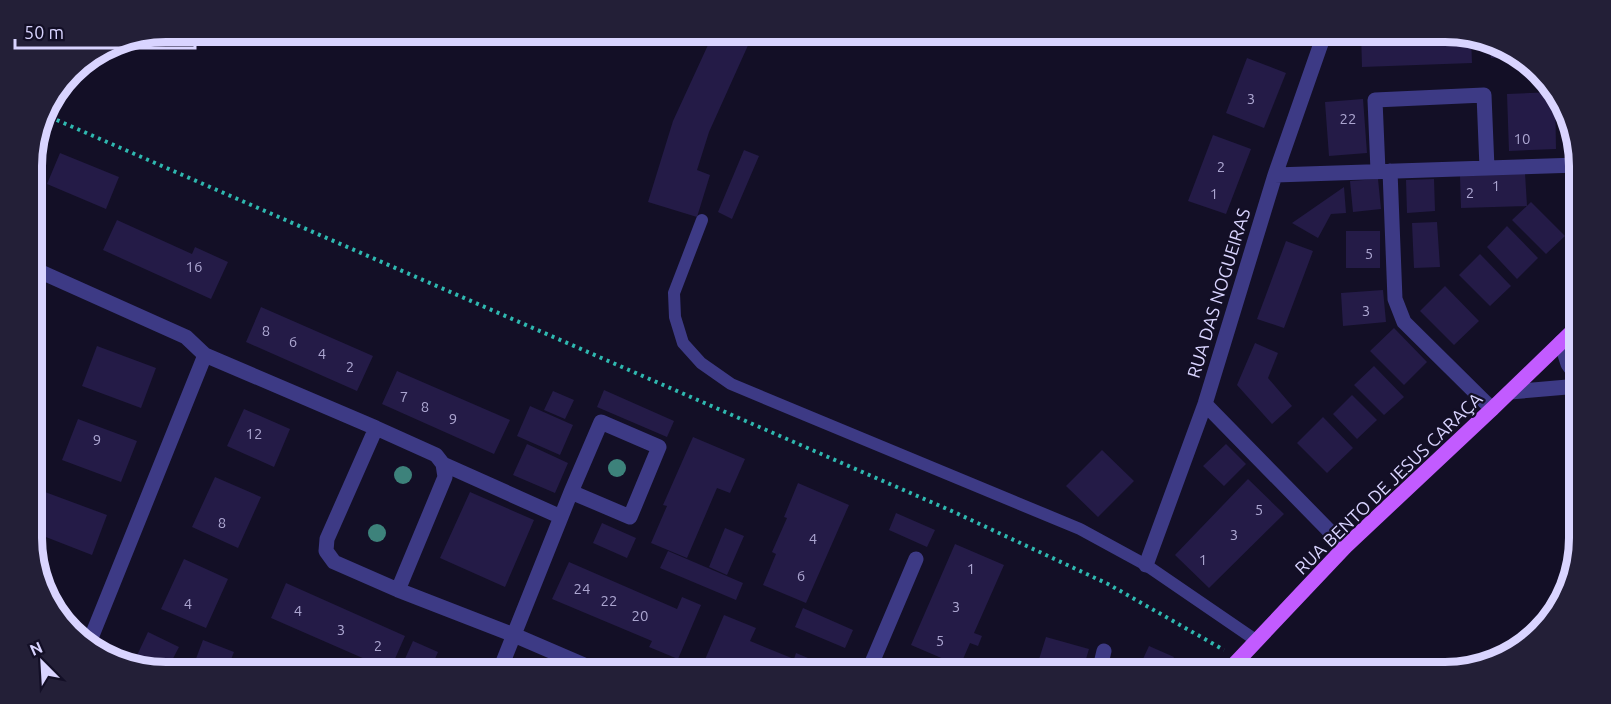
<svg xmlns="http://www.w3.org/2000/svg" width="1611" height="704" font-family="Ubuntu,sans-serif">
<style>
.building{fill:#241b47}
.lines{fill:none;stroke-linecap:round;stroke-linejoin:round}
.path{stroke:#2fb8b0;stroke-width:4;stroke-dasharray:3 4.5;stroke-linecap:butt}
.lane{stroke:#3d3a85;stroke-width:12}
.street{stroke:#3d3a85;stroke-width:15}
.primary{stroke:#c25bff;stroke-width:15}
.tree{fill:#3d827b}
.labels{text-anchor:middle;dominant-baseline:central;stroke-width:4.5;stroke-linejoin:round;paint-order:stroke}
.number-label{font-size:15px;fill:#aca6d1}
.street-label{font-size:18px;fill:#d9d4ff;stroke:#130f26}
.rim{fill:none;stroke:#d9d4ff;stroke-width:8}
</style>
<rect width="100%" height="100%" fill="#130f26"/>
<!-- building -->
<path class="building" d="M 714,32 L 754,32 L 709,132 L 697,170 L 710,175 L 697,217 L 648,202 L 673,121 Z
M 1361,32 L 1445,32 L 1471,37 L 1472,63 L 1362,67 Z
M 1489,40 L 1496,42 L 1516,57 L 1491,58 Z
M 1247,58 L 1286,73 L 1264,128 L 1226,113 Z
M 1555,92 L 1556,149 L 1509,151 L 1507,94 Z
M 1363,99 L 1367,153 L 1329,156 L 1325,102 Z
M 1213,135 L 1251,149 L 1226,214 L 1188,201 Z
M 744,150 L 759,156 L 732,219 L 718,212 Z
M 60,153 L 119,177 L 106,209 L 47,184 Z
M 1525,173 L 1527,206 L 1461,208 L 1460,176 Z
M 1378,179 L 1381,209 L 1353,212 L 1350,181 Z
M 1434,179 L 1435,211 L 1407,213 L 1406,180 Z
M 1344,187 L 1346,213 L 1331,214 L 1318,238 L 1292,223 Z
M 1531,202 L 1565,236 L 1546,254 L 1512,220 Z
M 117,220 L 192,254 L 195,247 L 228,262 L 211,299 L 103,250 Z
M 1437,222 L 1440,267 L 1414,268 L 1412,223 Z
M 1507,226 L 1538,258 L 1517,279 L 1487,247 Z
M 1346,231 L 1380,231 L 1380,268 L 1346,268 Z
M 1286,241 L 1313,251 L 1284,328 L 1257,319 Z
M 1480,254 L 1511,286 L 1490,306 L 1459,275 Z
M 1445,286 L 1479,321 L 1454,345 L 1420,311 Z
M 1383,290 L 1386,322 L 1343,326 L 1341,293 Z
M 261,307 L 373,356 L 357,391 L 246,342 Z
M 1394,328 L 1427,362 L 1404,385 L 1370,351 Z
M 1255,343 L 1278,353 L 1268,378 L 1292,406 L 1272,424 L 1237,385 Z
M 97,346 L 156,368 L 141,408 L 82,386 Z
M 1374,366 L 1404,397 L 1384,415 L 1354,385 Z
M 397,371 L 510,420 L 494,454 L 382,404 Z
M 604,390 L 674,421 L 667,437 L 597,407 Z
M 553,391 L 574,400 L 565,419 L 544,410 Z
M 1352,395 L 1377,420 L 1357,439 L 1333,414 Z
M 530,406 L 573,425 L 560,455 L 517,436 Z
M 244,409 L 290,429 L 274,467 L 227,446 Z
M 1323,417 L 1353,448 L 1327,473 L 1297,443 Z
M 78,419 L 137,441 L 121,482 L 62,460 Z
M 693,437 L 745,459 L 730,493 L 717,488 L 687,558 L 651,543 L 667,506 L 663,505 Z
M 527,444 L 568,463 L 555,493 L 513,475 Z
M 1226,444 L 1246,464 L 1224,486 L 1203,466 Z
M 1102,450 L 1134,481 L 1098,517 L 1066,486 Z
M 215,477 L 261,497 L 238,548 L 192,527 Z
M 1248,479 L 1284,514 L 1209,588 L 1175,555 Z
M 798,483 L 849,505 L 806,603 L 763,585 L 776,554 L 772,552 L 787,518 L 784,517 Z
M 45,492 L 107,515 L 92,555 L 33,532 L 33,526 Z
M 470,492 L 534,520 L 505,587 L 440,558 Z
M 896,513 L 935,530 L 927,547 L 889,530 Z
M 602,523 L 636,538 L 627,558 L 593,543 Z
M 725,528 L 744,536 L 727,575 L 709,567 Z
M 955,544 L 1004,565 L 974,633 L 982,636 L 978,646 L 970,643 L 960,666 L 911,645 Z
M 668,551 L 743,583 L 736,600 L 660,568 Z
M 184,559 L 228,579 L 206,628 L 161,609 Z
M 569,562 L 677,609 L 682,597 L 701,605 L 678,659 L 649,647 L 652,641 L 552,599 Z
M 1574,564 L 1569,589 L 1568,591 L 1559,585 Z
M 286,583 L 405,636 L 390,670 L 271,618 Z
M 1547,605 L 1553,610 L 1519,650 L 1515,646 Z
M 803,608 L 853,630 L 845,648 L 795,627 Z
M 724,615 L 756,628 L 750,641 L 794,659 L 796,653 L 820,663 L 817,669 L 824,672 L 708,672 L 701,669 Z
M 148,632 L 179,647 L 166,672 L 132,666 Z
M 1046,637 L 1089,649 L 1082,672 L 1035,672 Z
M 203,640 L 234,652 L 226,672 L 216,672 L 194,664 Z
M 413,641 L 438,652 L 430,670 L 435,672 L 399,672 Z
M 1149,646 L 1174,657 L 1167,672 L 1137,672 Z
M 904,662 L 927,672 L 899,672 Z"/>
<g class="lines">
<!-- path -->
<path class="path" d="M 43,114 L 954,512 L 1108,584 L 1224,650"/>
<!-- lane -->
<path class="lane" d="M 702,220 L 674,293 L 675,317 L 683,343 L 701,363 L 731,384 L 1080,529 L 1146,565 L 1257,641"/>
<!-- street -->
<path class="street" d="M 1378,171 L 1375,100 L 1484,95 L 1487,168
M 1390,171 L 1395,299 L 1404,322 L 1492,409
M 1275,175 L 1578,165
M 32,268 L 186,337 L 205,355 L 89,643
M 1579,345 L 1561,342 L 1568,364 L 1579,379
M 205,355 L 376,428
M 1510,392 L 1579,386
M 1205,404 L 1345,547
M 443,464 L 561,517
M 1146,565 L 1205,404 L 1275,175 L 1325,32
M 398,590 L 445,477 L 443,464 L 436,455 L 376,428 L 327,539 L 326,551 L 334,562 L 398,590 L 514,635 L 600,672
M 499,672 L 571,492 L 601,422 L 659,447 L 630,517 L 571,492
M 868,672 L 916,559
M 1099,672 L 1104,651"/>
<!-- primary -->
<path class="primary" d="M 1227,672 L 1345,547 L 1492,409 L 1579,325"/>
</g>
<!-- trees -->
<g class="tree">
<circle cx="617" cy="468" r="9"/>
<circle cx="403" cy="475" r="9"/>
<circle cx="377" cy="533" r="9"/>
</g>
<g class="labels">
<!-- number labels -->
<g class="number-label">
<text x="1251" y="98">3</text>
<text x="1348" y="118">22</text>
<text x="1522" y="138">10</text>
<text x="1221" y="166">2</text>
<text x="1496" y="185">1</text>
<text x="1470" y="192">2</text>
<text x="1214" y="193">1</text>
<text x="1369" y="253">5</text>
<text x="194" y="266">16</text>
<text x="1366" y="310">3</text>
<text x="266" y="330">8</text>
<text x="293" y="341">6</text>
<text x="322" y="353">4</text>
<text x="350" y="366">2</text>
<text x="404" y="396">7</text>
<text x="425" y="406">8</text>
<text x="453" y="418">9</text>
<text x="254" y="433">12</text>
<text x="97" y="439">9</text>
<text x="1259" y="509">5</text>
<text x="222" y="522">8</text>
<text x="1234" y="534">3</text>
<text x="813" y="538">4</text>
<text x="1203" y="559">1</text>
<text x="971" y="568">1</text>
<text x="801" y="575">6</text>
<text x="582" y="588">24</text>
<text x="609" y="600">22</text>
<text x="188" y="603">4</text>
<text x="956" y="606">3</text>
<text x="298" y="610">4</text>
<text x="640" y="615">20</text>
<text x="341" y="629">3</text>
<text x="940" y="640">5</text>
<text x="378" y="645">2</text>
</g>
<!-- street labels -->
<g class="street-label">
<text transform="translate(1218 293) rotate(-73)">RUA DAS NOGUEIRAS</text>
<text transform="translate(1388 483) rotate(-44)">RUA BENTO DE JESUS CARAÇA</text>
</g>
</g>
<!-- crop -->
<path d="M0 0H1611V704H0ZM166 42H1445A124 124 0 0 1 1569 166V538A124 124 0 0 1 1445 662H166A124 124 0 0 1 42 538V166A124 124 0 0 1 166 42Z" fill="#231f37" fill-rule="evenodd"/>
<path class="rim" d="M166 42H1445A124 124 0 0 1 1569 166V538A124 124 0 0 1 1445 662H166A124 124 0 0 1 42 538V166A124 124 0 0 1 166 42Z"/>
<!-- north arrow -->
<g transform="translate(42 662) rotate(336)" stroke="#130f26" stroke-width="4.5" paint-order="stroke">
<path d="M0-4.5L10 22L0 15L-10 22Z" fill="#d9d4ff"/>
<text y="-9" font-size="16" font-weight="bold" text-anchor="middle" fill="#d9d4ff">N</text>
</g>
<!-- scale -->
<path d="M15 39v9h180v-9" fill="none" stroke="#d9d4ff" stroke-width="3"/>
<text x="24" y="39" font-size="18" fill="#d9d4ff" stroke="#130f26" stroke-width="4.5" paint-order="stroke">50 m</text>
</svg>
